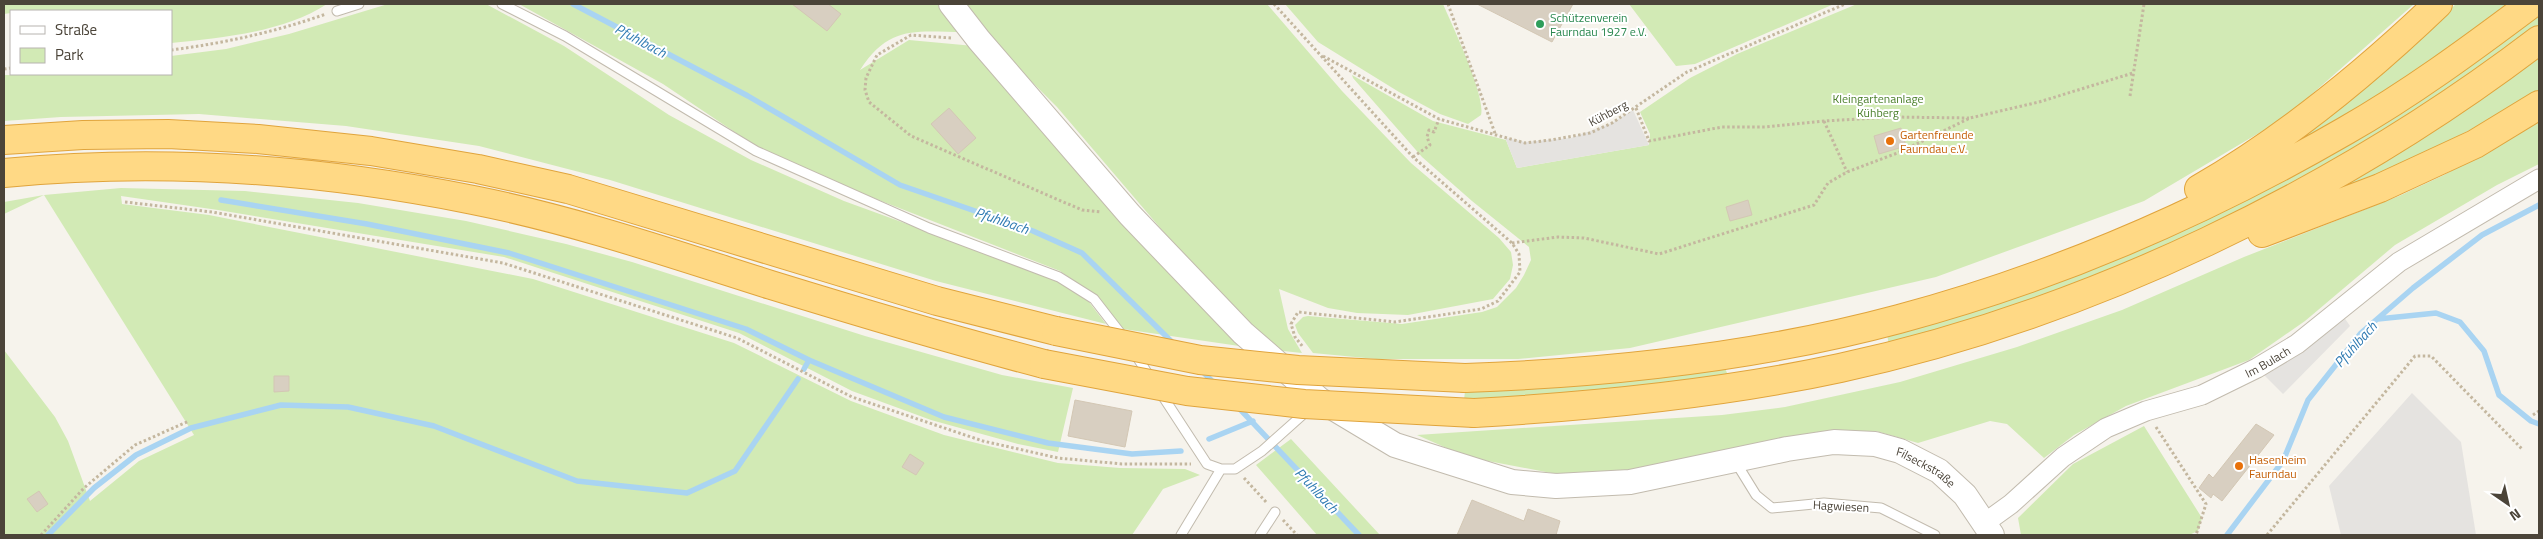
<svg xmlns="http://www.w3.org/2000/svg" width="2543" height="539" font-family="'Titillium Web',sans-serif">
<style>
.green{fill:#d2eab5}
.parking{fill:#e5e3e0}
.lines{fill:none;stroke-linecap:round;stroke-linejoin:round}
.stream{stroke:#a9d4f2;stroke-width:5.5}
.building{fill:#d8cfc1;stroke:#d3c7b4}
.service-casing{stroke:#c2bbae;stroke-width:11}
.minor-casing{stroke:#c2bbae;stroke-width:21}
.tertiary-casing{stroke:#c2bbae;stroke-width:26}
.trunk-casing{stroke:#e0a43c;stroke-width:30}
.path{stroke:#c4b79f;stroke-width:3;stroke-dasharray:2.5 2.5;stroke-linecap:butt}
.service{stroke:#fff;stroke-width:9}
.minor{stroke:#fff;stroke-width:19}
.tertiary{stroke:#fff;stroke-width:24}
.trunk{stroke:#ffd985;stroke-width:28}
.trunk-bridge-casing{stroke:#e0a43c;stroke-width:30;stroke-linecap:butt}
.trunk-bridge{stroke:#ffd985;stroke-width:28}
.leisure-dot{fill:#2e9e5b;stroke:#fff;stroke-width:2}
.food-dot{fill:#e8710a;stroke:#fff;stroke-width:2}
.labels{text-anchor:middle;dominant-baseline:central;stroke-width:4;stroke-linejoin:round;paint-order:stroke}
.leisure-label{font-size:12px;fill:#27864d;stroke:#fff;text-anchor:start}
.park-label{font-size:12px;fill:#4a7f2a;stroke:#fff}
.street-label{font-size:12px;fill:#4b4439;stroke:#fff}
.food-label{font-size:12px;fill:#c56008;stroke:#fff;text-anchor:start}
.water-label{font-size:14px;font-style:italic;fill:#2e7ab2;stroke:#fff}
</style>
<rect width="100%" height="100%" fill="#f6f3ec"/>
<!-- green -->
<path class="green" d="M 4,4 L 327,4 C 285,32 220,38 171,43 L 171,11 L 11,11 L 11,13 L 4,14 Z
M 388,4 L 486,4 L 564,46 L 669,115 L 751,160 L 844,201 L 1058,279 L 1089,302 L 1106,324 L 936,281 L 610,180 L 479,146 L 346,126 L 199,114 L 61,117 L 4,121 L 4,75 L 171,74 L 171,56 L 226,49 L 289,34 Z
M 519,4 L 942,4 L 964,32 C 916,32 890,24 860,70 L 909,40 L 974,46 L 1246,347 L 1123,329 L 1099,299 L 1060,271 L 848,188 L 757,147 L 663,84 Z
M 962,4 L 1267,4 L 1342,91 L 1411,163 L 1499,238 L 1511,252 L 1513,265 L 1510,279 L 1493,299 L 1408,315 L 1357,313 L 1328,308 L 1279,289 L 1288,329 L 1302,353 L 1274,350 L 1197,271 L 1057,107 L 988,38 Z
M 1285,4 L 1443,4 C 1452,25 1486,96 1481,115 L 1468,124 L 1440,114 L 1399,92 L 1318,42 Z
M 1629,4 L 1834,4 L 1695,64 L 1676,66 Z
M 1857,4 L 2414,4 L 2286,117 L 2144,201 L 1936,277 L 1630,348 L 1518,359 L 1376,359 L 1313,353 L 1298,333 L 1295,325 L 1303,317 L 1308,316 L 1402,324 L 1482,312 L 1497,307 L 1516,288 L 1524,275 L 1531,260 L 1529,247 L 1472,201 L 1422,157 L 1353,78 L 1352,75 L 1433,121 L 1506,140 L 1517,168 L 1649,145 L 1650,134 L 1640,112 L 1690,78 L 1737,54 Z
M 2456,4 L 2511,4 L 2382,96 L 2297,146 L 2294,141 L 2347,103 Z
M 2539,12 L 2539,27 L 2390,131 L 2218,226 L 2026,304 L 1889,346 L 1887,334 L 2020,295 Z
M 2539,56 L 2539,92 L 2444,144 L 2342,191 L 2340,187 C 2409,147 2475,103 2539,56 Z
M 2539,122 L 2539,164 L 2497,185 L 2395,245 L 2305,321 L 2249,360 L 2126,406 L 2074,435 L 2044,458 L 2007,424 L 1990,421 L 1918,443 L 1876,431 L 1841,433 L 1633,472 L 1567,476 L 1467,457 L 1417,435 L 1722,415 L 1785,407 L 1900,382 L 2017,347 L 2122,310 L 2244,257 L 2399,196 L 2444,175 Z
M 121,188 L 245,191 L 358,203 L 466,221 L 566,244 L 632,262 L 865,336 L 1002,375 L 1073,388 L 1058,452 L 1018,444 L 931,420 L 852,391 L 739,333 L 504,257 L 218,210 L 121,196 L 122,204 L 209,215 L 533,279 L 734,343 L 851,401 L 944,435 L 1058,463 L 1120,468 L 1185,469 L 1200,475 L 1163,489 L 1132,535 L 4,535 L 4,350 L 55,417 L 68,441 L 90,501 L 139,461 L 194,435 L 44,195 L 4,214 L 4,202 L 44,195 Z
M 1725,368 L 1729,378 L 1607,394 L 1464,400 L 1465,391 C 1552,389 1638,379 1725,368 Z
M 2144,426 L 2202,518 L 2198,531 L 2189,535 L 2021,535 L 2018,518 L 2073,464 Z
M 1291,439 L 1380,535 L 1317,535 L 1256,465 Z"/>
<!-- parking -->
<path class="parking" d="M 1633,110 L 1649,145 L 1517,168 L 1506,140 L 1507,138 L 1525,142 L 1571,138 L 1612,123 Z
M 2339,310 L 2350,326 L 2283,394 L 2257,368 Z
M 2412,393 L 2461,442 L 2476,535 L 2341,535 L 2329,486 Z"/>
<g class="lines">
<!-- stream -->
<path class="stream" d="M 573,4 L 748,96 L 900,185 L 1033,231 L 1082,253 L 1175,345
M 221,200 L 367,224 L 509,253 L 746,329 L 809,360 L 944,417 L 1048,443 L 1132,454 L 1181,451
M 2378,319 L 2436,313 L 2460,322 L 2484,351 L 2499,395 L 2531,421 L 2539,424
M 804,369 L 809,360
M 1202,371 L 1216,385
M 1237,406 L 1359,535
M 1209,439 L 1253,421
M 48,535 L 94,488 L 136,455 L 191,428 L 281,405 L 348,407 L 434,426 L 577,481 L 687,493 L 735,471 L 798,379
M 2227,535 L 2283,461 L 2308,400 L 2361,333 L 2413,288 L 2482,235 L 2539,205"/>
</g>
<!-- building -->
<path class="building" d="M 792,4 L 828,4 L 841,14 L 827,31 Z
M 1477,4 L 1573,4 L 1552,42 Z
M 949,108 L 976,138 L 958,154 L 931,124 Z
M 1901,128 L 1906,146 L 1879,154 L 1874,136 Z
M 1748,200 L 1752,215 L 1730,221 L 1726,207 Z
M 274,376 L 289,376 L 289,391 L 274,392 Z
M 1075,400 L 1132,411 L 1125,447 L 1068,436 Z
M 2256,424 L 2274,435 L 2222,501 L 2213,494 L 2211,498 L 2199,488 L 2209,474 L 2213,478 Z
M 910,454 L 924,463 L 916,475 L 902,467 Z
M 39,491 L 48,504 L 37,512 L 27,499 Z
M 1472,500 L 1524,521 L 1528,509 L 1560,521 L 1556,535 L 1457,535 Z"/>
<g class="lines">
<!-- service casing -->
<g class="service-casing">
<path id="service" d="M 502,4 L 565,36 L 756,151 L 929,228 L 1059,277 L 1094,299 L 1125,339
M 337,11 L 359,4
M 1134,352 L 1151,379
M 1160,392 L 1207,464 L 1221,469 L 1235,469 L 1262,451 L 1308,410
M 1735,461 L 1756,495 L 1772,508 L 1824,503 L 1881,508 L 1935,535
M 1181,535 L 1221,469
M 1260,535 L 1275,512"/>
</g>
<!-- minor casing -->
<g class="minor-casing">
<g id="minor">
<path id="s1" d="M 1986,522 L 2011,504 L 2063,457 L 2106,428 L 2146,411 L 2202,395 L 2257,368 L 2297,344 L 2399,262 L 2539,179"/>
</g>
</g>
<!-- tertiary casing -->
<g class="tertiary-casing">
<g id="tertiary">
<path id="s2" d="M 951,4 L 979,40 L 1130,215 L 1243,333 L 1320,400 L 1395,445 L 1512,482 L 1556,486 L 1630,482 L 1787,449 L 1834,442 L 1875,444 L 1900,451 L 1939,471 L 1965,495 L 1992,535"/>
</g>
</g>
<!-- trunk casing -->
<g class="trunk-casing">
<path id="trunk" d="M 4,140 L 83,135 L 168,134 L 258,139 L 371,151 L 478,169 L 568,189 L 937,301 L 1056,331
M 4,173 C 159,158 319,169 473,200 C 574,220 673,254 771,285 C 862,313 952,340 1044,364
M 2199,189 C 2287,138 2365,74 2438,4
M 2262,233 L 2380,188 L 2475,144 L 2539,105
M 1465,378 C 1611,373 1758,357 1899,319 C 2056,277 2205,212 2345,131 C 2410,94 2471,49 2531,4
M 1474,413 C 1597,406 1720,394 1840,368 C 2089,314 2337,194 2539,40"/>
</g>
<!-- path -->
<path class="path" d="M 1274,4 L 1413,157 L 1512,243 L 1519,254 L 1520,272 L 1498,301 L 1481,309 L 1395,322 L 1298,312 L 1291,324 L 1295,337 L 1303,347
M 1448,4 L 1496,136
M 951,38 L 911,35 L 877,55 L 866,78 L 865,90 L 869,102 L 911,136 L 1082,210 L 1101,212
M 171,50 C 225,43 275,32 326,14
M 1323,56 L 1439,119 L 1525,143 L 1551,140 L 1590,133 L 1612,123 L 1687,72 L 1845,4
M 4,69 L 11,68
M 2130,96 L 2144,4
M 1636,108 L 1649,141 L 1722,127 L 1765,127 L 1824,121 L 1893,117 L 1969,118
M 1824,121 L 1847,172
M 1413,157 L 1430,145 L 1427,137 L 1429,130 L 1434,132 L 1439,119
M 125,202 L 212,212 L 503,263 L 737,338 L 852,397 L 983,441 L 1058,458 L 1122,464 L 1191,464
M 1512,243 L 1558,237 L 1584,238 L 1659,254 L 1814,205 L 1828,183 L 1847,172 L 1900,152 L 1970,118 L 2039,102 L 2133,73
M 2533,415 L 2539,411
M 2156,427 L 2206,504 L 2196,535
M 1244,478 L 1267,503
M 1283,520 L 1297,535
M 41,535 L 84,488 L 135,445 L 189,421
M 2267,535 L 2415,356 L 2431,356 L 2523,450"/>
<!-- service -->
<use href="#service" class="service"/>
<!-- minor -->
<use href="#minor" class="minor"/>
<!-- tertiary -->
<use href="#tertiary" class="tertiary"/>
<!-- trunk -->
<use href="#trunk" class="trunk"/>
<!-- trunk-bridge casing -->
<g class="trunk-bridge-casing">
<path id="trunk-bridge" d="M 1056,331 L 1200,360 L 1298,370 L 1465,378
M 1044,364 L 1187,391 L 1304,404 L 1474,413"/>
</g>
<!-- trunk-bridge -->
<use href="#trunk-bridge" class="trunk-bridge"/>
</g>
<!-- markers -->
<circle class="leisure-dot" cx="1540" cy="24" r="5"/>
<g class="food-dot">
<circle cx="1890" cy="141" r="5"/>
<circle cx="2239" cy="466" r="5"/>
</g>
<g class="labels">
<!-- leisure labels -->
<g class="leisure-label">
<text x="1550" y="17">Schützenverein<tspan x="1550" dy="14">Faurndau 1927 e.V.</tspan></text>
</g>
<!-- park labels -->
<g class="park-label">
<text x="1878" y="98">Kleingartenanlage<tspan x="1878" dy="14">Kühberg</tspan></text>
</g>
<!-- street labels -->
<g class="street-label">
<text transform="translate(1608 113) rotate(-28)">Kühberg</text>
<text stroke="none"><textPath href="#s1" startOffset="328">Im Bulach</textPath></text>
<text stroke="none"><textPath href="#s2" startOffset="1176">Filseckstraße</textPath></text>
<text transform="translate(1841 506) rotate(3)">Hagwiesen</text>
</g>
<!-- food labels -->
<g class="food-label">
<text x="1900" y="134">Gartenfreunde<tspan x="1900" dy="14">Faurndau e.V.</tspan></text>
<text x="2249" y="459">Hasenheim<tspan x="2249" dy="14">Faurndau</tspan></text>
</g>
<!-- water labels -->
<g class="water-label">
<text transform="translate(641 40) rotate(28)">Pfuhlbach</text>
<text transform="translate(1002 220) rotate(19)">Pfuhlbach</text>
<text transform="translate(2355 344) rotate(-48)">Pfuhlbach</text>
<text transform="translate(1317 490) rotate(47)">Pfuhlbach</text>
</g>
</g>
<!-- border -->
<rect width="2543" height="539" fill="none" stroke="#4b4439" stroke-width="10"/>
<!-- legend -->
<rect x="10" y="10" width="162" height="65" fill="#ffffff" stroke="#b7b4b0"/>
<rect x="20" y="26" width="25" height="8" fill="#ffffff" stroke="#b7b4b0"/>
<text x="55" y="35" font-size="15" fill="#4b4439">Straße</text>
<rect x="20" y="48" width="25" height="15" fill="#d2eab5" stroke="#b7b4b0"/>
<text x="55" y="60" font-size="15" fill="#4b4439">Park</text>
<!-- north arrow -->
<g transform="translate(2508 504) rotate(146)" stroke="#ffffff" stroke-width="4" paint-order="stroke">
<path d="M0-4L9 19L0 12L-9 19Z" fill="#4b4439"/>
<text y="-8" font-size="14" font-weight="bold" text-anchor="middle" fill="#4b4439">N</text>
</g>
</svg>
